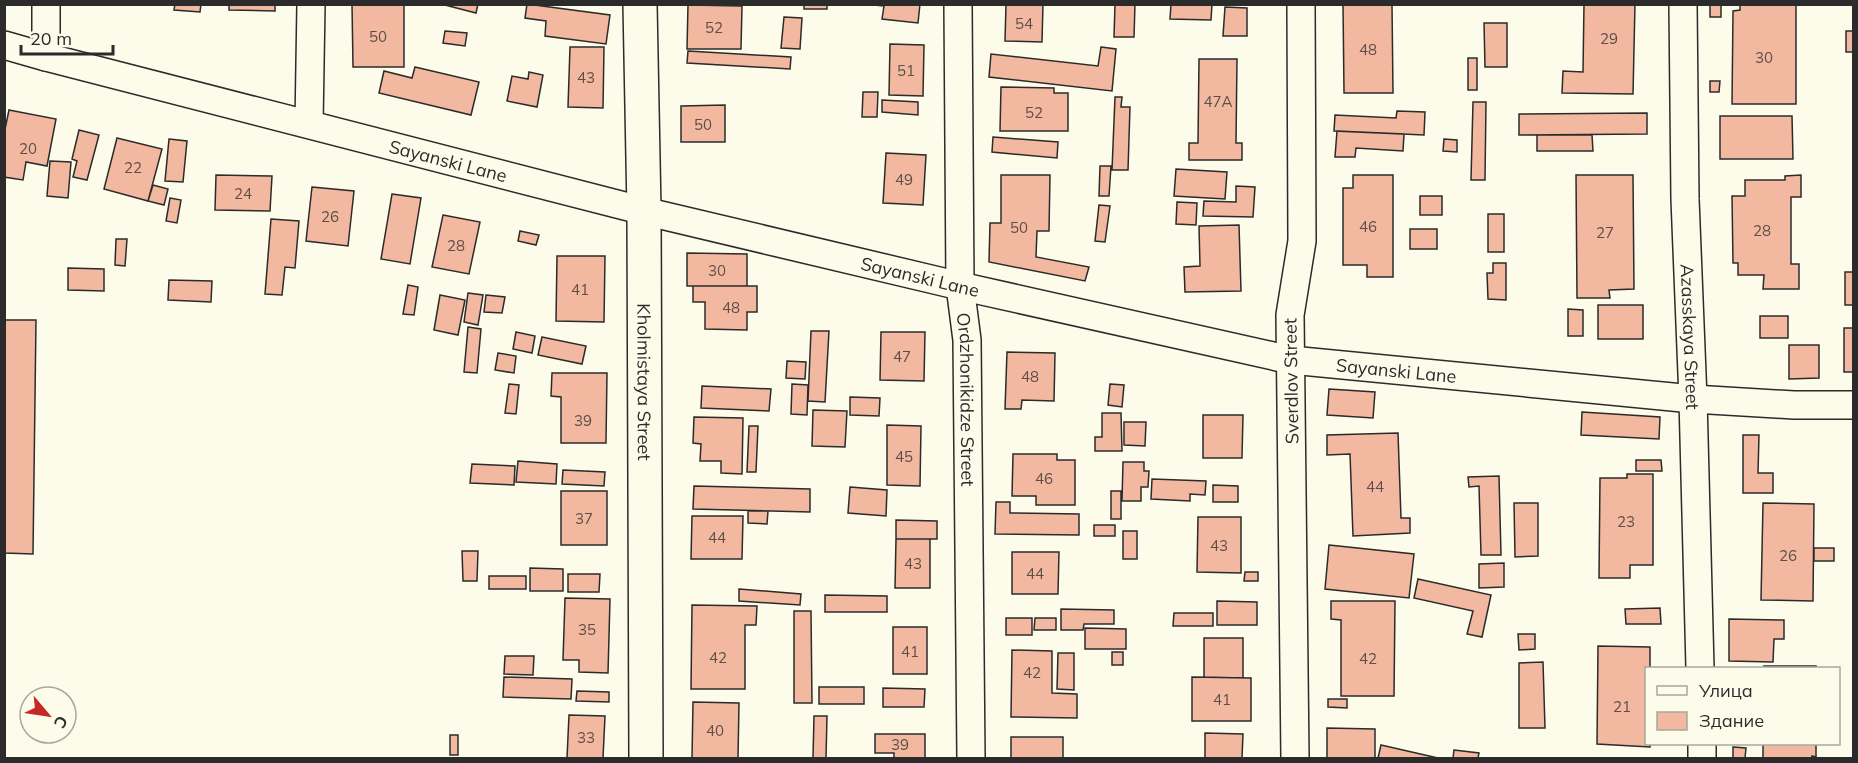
<svg xmlns="http://www.w3.org/2000/svg" width="1858" height="763" font-family="Mulish,sans-serif">
<style>
.building{fill:#f2b8a0;stroke:#2b2b2b;stroke-width:1.5}
.lines{fill:none;stroke-linecap:round;stroke-linejoin:round}
.street-casing{stroke:#2b2b2b;stroke-width:30}
.secondary-casing{stroke:#2b2b2b;stroke-width:36}
.street{stroke:#fdfbea;stroke-width:27}
.secondary{stroke:#fdfbea;stroke-width:33}
.labels{text-anchor:middle;dominant-baseline:central;stroke-width:4.5;stroke-linejoin:round;paint-order:stroke}
.number-label{font-size:15px;fill:#5d4e48}
.street-label{font-size:18px;fill:#2b2b2b;stroke:#fdfbea}
</style>
<rect width="100%" height="100%" fill="#fdfbea"/>
<!-- building -->
<path class="building" d="M 175,4 L 201,4 L 200,12 L 174,10 Z
M 229,4 L 275,4 L 275,11 L 229,10 Z
M 352,4 L 404,4 L 404,67 L 353,67 Z
M 441,4 L 478,4 L 476,13 Z
M 527,4 L 610,15 L 606,44 L 545,36 L 546,21 L 525,18 Z
M 804,4 L 827,4 L 827,9 L 804,9 Z
M 920,4 L 918,23 L 882,19 L 884,6 L 874,5 Z
M 1006,4 L 1043,4 L 1042,42 L 1005,41 Z
M 1115,4 L 1135,4 L 1134,37 L 1114,37 Z
M 1171,4 L 1212,4 L 1211,20 L 1170,19 Z
M 1343,4 L 1392,4 L 1393,93 L 1344,93 Z
M 1584,4 L 1635,4 L 1633,94 L 1562,93 L 1563,71 L 1583,72 Z
M 1710,4 L 1721,4 L 1721,17 L 1710,17 Z
M 1740,4 L 1796,4 L 1796,104 L 1732,104 L 1733,11 L 1740,10 Z
M 688,5 L 742,6 L 741,49 L 687,49 Z
M 1225,7 L 1247,8 L 1247,36 L 1223,36 Z
M 784,17 L 802,18 L 800,49 L 781,48 Z
M 1484,23 L 1507,23 L 1507,67 L 1485,67 Z
M 445,31 L 467,33 L 465,46 L 443,43 Z
M 1846,31 L 1854,31 L 1854,52 L 1846,52 Z
M 890,44 L 924,45 L 923,96 L 889,95 Z
M 570,47 L 604,47 L 603,108 L 568,107 Z
M 1101,47 L 1116,49 L 1112,91 L 989,77 L 991,54 L 1098,66 Z
M 688,51 L 791,57 L 790,69 L 687,63 Z
M 1468,58 L 1477,58 L 1477,90 L 1468,90 Z
M 1199,59 L 1237,59 L 1236,143 L 1242,143 L 1242,160 L 1189,160 L 1189,143 L 1198,143 Z
M 415,67 L 479,82 L 471,115 L 379,93 L 384,71 L 412,78 Z
M 529,72 L 543,75 L 537,107 L 507,101 L 512,76 L 528,79 Z
M 1710,81 L 1720,81 L 1719,92 L 1710,92 Z
M 1001,87 L 1054,88 L 1054,93 L 1068,93 L 1068,131 L 1000,131 Z
M 863,92 L 878,92 L 877,117 L 862,117 Z
M 1115,97 L 1122,97 L 1121,107 L 1130,107 L 1128,170 L 1112,170 Z
M 882,100 L 918,102 L 918,115 L 882,112 Z
M 1473,102 L 1486,102 L 1485,180 L 1471,180 Z
M 725,105 L 725,142 L 681,142 L 681,106 Z
M 9,110 L 56,119 L 47,166 L 26,162 L 23,180 L 4,177 L 4,134 Z
M 1397,111 L 1425,112 L 1424,135 L 1334,131 L 1335,115 L 1396,118 Z
M 1647,113 L 1647,134 L 1519,135 L 1519,114 Z
M 1720,116 L 1792,116 L 1793,159 L 1720,159 Z
M 79,130 L 99,135 L 87,180 L 73,177 L 77,161 L 72,159 Z
M 1337,131 L 1404,134 L 1403,151 L 1356,148 L 1355,157 L 1335,157 Z
M 1537,135 L 1592,135 L 1593,151 L 1537,151 Z
M 993,137 L 1058,142 L 1057,158 L 992,152 Z
M 117,138 L 162,149 L 148,201 L 104,189 Z
M 169,139 L 187,141 L 183,182 L 165,181 Z
M 1444,139 L 1457,140 L 1457,152 L 1443,151 Z
M 886,153 L 926,155 L 923,205 L 883,203 Z
M 50,161 L 71,162 L 68,198 L 47,196 Z
M 1100,166 L 1111,166 L 1109,196 L 1099,196 Z
M 1176,169 L 1227,172 L 1225,199 L 1174,196 Z
M 216,175 L 272,176 L 270,211 L 215,210 Z
M 1001,175 L 1050,175 L 1049,231 L 1037,231 L 1036,257 L 1089,267 L 1085,281 L 989,262 L 990,223 L 1001,223 Z
M 1353,175 L 1393,175 L 1393,277 L 1367,277 L 1367,265 L 1343,265 L 1343,188 L 1353,188 Z
M 1576,175 L 1633,175 L 1634,289 L 1609,290 L 1610,298 L 1577,298 Z
M 1801,175 L 1801,197 L 1791,197 L 1791,264 L 1799,264 L 1799,289 L 1763,289 L 1764,275 L 1738,275 L 1738,263 L 1733,263 L 1732,196 L 1745,196 L 1745,180 L 1785,180 L 1785,176 Z
M 153,185 L 168,189 L 164,205 L 148,201 Z
M 1236,186 L 1255,187 L 1253,217 L 1203,216 L 1204,201 L 1236,202 Z
M 312,187 L 354,191 L 348,246 L 306,241 Z
M 392,194 L 421,198 L 410,264 L 381,259 Z
M 1420,196 L 1442,196 L 1442,215 L 1420,215 Z
M 170,198 L 181,200 L 177,223 L 166,221 Z
M 1177,202 L 1197,203 L 1196,225 L 1176,224 Z
M 1099,205 L 1110,206 L 1105,242 L 1095,241 Z
M 1488,214 L 1504,214 L 1504,252 L 1488,252 Z
M 443,215 L 480,222 L 469,274 L 432,267 Z
M 271,219 L 299,221 L 295,268 L 285,267 L 282,295 L 265,294 Z
M 1239,225 L 1241,291 L 1185,292 L 1184,267 L 1200,266 L 1199,226 Z
M 1410,229 L 1437,229 L 1437,249 L 1410,249 Z
M 520,231 L 539,235 L 536,245 L 518,241 Z
M 116,239 L 127,239 L 125,266 L 115,265 Z
M 687,253 L 747,254 L 747,286 L 687,286 Z
M 557,256 L 605,256 L 604,322 L 556,321 Z
M 1493,263 L 1506,263 L 1506,300 L 1488,299 L 1487,273 L 1493,273 Z
M 68,268 L 104,269 L 104,291 L 68,290 Z
M 1845,272 L 1854,272 L 1854,305 L 1845,305 Z
M 169,280 L 212,281 L 211,302 L 168,300 Z
M 408,285 L 418,287 L 414,315 L 403,314 Z
M 693,286 L 757,286 L 757,312 L 747,312 L 747,330 L 705,329 L 705,302 L 693,302 Z
M 468,293 L 483,295 L 478,325 L 464,322 Z
M 440,295 L 465,300 L 458,335 L 434,330 Z
M 486,295 L 505,297 L 502,313 L 484,312 Z
M 1598,305 L 1643,305 L 1643,339 L 1598,339 Z
M 1568,309 L 1583,310 L 1583,336 L 1568,336 Z
M 1760,316 L 1788,316 L 1788,338 L 1760,338 Z
M 4,320 L 36,320 L 33,554 L 4,553 Z
M 468,327 L 481,329 L 477,373 L 464,372 Z
M 1844,328 L 1854,328 L 1854,372 L 1844,372 Z
M 811,331 L 829,331 L 825,402 L 808,401 Z
M 516,332 L 535,336 L 532,353 L 513,349 Z
M 881,332 L 925,332 L 924,381 L 880,380 Z
M 542,337 L 586,346 L 582,364 L 538,355 Z
M 1789,345 L 1819,345 L 1819,378 L 1789,379 Z
M 1007,352 L 1055,353 L 1054,401 L 1022,400 L 1021,409 L 1005,409 Z
M 498,353 L 516,356 L 514,373 L 495,370 Z
M 787,361 L 806,362 L 805,379 L 786,378 Z
M 552,373 L 607,373 L 606,443 L 561,443 L 561,397 L 551,396 Z
M 509,384 L 519,385 L 516,414 L 505,413 Z
M 792,384 L 808,385 L 807,415 L 791,414 Z
M 1110,384 L 1124,385 L 1122,407 L 1108,405 Z
M 702,386 L 771,389 L 769,411 L 701,408 Z
M 1329,389 L 1375,392 L 1373,418 L 1327,415 Z
M 850,397 L 880,398 L 879,416 L 850,415 Z
M 813,410 L 847,411 L 845,447 L 812,446 Z
M 1582,412 L 1660,417 L 1659,439 L 1581,435 Z
M 1102,413 L 1121,413 L 1122,451 L 1095,451 L 1095,437 L 1102,437 Z
M 1203,415 L 1243,415 L 1242,458 L 1203,458 Z
M 694,417 L 743,418 L 742,474 L 721,473 L 721,461 L 700,461 L 701,444 L 693,443 Z
M 1124,422 L 1146,422 L 1145,446 L 1124,445 Z
M 887,425 L 921,426 L 920,486 L 887,485 Z
M 749,426 L 758,426 L 756,472 L 747,472 Z
M 1398,433 L 1401,518 L 1410,518 L 1410,533 L 1353,536 L 1350,454 L 1327,455 L 1327,435 Z
M 1743,435 L 1759,435 L 1758,473 L 1773,473 L 1773,493 L 1743,493 Z
M 1013,454 L 1057,454 L 1057,460 L 1075,460 L 1075,505 L 1036,505 L 1036,496 L 1012,496 Z
M 1636,460 L 1661,460 L 1662,471 L 1636,471 Z
M 518,461 L 557,464 L 556,484 L 516,482 Z
M 1123,462 L 1144,462 L 1144,471 L 1149,471 L 1148,487 L 1141,487 L 1141,501 L 1122,501 Z
M 472,464 L 515,466 L 514,485 L 470,483 Z
M 563,470 L 605,472 L 604,486 L 562,484 Z
M 1627,474 L 1653,474 L 1653,565 L 1630,565 L 1630,578 L 1599,578 L 1600,478 L 1627,478 Z
M 1499,476 L 1501,555 L 1481,555 L 1479,486 L 1469,487 L 1468,477 Z
M 1152,479 L 1206,481 L 1205,495 L 1190,494 L 1190,501 L 1151,499 Z
M 1213,485 L 1238,486 L 1238,502 L 1213,502 Z
M 694,486 L 810,489 L 810,512 L 693,509 Z
M 850,487 L 887,490 L 886,516 L 848,513 Z
M 561,491 L 607,491 L 607,545 L 561,545 Z
M 1111,491 L 1121,491 L 1121,519 L 1111,519 Z
M 996,502 L 1010,502 L 1010,513 L 1079,514 L 1079,535 L 995,534 Z
M 1514,503 L 1538,503 L 1538,556 L 1515,557 Z
M 1763,503 L 1814,504 L 1813,601 L 1761,600 Z
M 748,511 L 768,511 L 767,524 L 748,523 Z
M 692,516 L 743,516 L 742,559 L 691,559 Z
M 1198,517 L 1241,517 L 1241,573 L 1197,572 Z
M 896,520 L 937,521 L 937,539 L 896,539 Z
M 1094,525 L 1115,525 L 1115,536 L 1094,536 Z
M 1123,531 L 1137,531 L 1137,559 L 1123,559 Z
M 896,539 L 930,539 L 930,588 L 895,588 Z
M 1329,545 L 1414,554 L 1409,598 L 1325,589 Z
M 1814,548 L 1834,548 L 1834,561 L 1814,561 Z
M 462,551 L 478,551 L 477,581 L 463,581 Z
M 1012,552 L 1059,552 L 1058,594 L 1012,594 Z
M 1504,563 L 1504,587 L 1479,588 L 1479,564 Z
M 530,568 L 563,569 L 563,591 L 530,591 Z
M 1245,572 L 1258,572 L 1258,581 L 1244,581 Z
M 568,574 L 600,574 L 599,592 L 568,592 Z
M 489,576 L 526,576 L 526,589 L 489,589 Z
M 1418,579 L 1491,595 L 1482,637 L 1467,634 L 1473,611 L 1414,598 Z
M 739,589 L 801,594 L 800,605 L 739,601 Z
M 825,595 L 887,596 L 887,612 L 825,612 Z
M 565,598 L 610,599 L 608,673 L 579,672 L 579,660 L 563,660 Z
M 1217,601 L 1257,602 L 1257,625 L 1217,625 Z
M 1331,601 L 1395,601 L 1394,696 L 1341,696 L 1341,620 L 1331,619 Z
M 692,605 L 757,606 L 756,625 L 745,625 L 745,689 L 691,689 Z
M 1660,608 L 1661,624 L 1626,624 L 1625,609 Z
M 1061,609 L 1114,610 L 1114,624 L 1084,624 L 1083,630 L 1061,630 Z
M 794,611 L 811,611 L 812,703 L 794,703 Z
M 1174,613 L 1213,613 L 1213,626 L 1173,626 Z
M 1006,618 L 1032,618 L 1032,635 L 1006,635 Z
M 1035,618 L 1056,618 L 1056,630 L 1034,630 Z
M 1729,619 L 1784,620 L 1784,639 L 1774,639 L 1773,662 L 1729,661 Z
M 893,627 L 927,627 L 927,674 L 893,674 Z
M 1085,628 L 1126,629 L 1126,649 L 1085,649 Z
M 1518,634 L 1535,634 L 1535,649 L 1519,650 Z
M 1204,638 L 1243,638 L 1243,678 L 1204,677 Z
M 1598,646 L 1650,647 L 1650,668 L 1646,668 L 1646,744 L 1650,744 L 1650,747 L 1597,744 Z
M 1012,650 L 1052,651 L 1052,693 L 1077,694 L 1077,718 L 1011,717 Z
M 1112,652 L 1123,652 L 1123,665 L 1112,665 Z
M 1058,653 L 1074,653 L 1074,690 L 1057,689 Z
M 505,656 L 534,656 L 533,675 L 504,674 Z
M 1543,662 L 1545,728 L 1519,728 L 1519,663 Z
M 1764,666 L 1816,666 L 1816,668 L 1764,668 Z
M 504,677 L 572,679 L 571,699 L 503,697 Z
M 1192,677 L 1251,678 L 1251,721 L 1192,721 Z
M 819,687 L 864,687 L 864,704 L 819,704 Z
M 883,688 L 925,689 L 924,707 L 883,707 Z
M 577,691 L 609,692 L 609,702 L 576,701 Z
M 1328,699 L 1347,699 L 1347,708 L 1328,707 Z
M 693,702 L 739,703 L 738,758 L 692,758 Z
M 569,715 L 605,716 L 603,758 L 567,758 Z
M 814,716 L 827,716 L 826,758 L 813,758 Z
M 1327,728 L 1375,729 L 1375,758 L 1327,758 Z
M 1205,733 L 1243,734 L 1242,758 L 1205,758 Z
M 875,734 L 925,734 L 925,758 L 894,758 L 894,753 L 875,753 Z
M 450,735 L 458,735 L 458,755 L 450,755 Z
M 1011,737 L 1063,737 L 1063,758 L 1011,758 Z
M 1763,744 L 1816,744 L 1816,757 L 1812,756 L 1812,758 L 1763,758 Z
M 1381,745 L 1438,758 L 1378,758 Z
M 1733,747 L 1746,748 L 1745,758 L 1733,758 Z
M 1454,750 L 1479,753 L 1478,758 L 1453,758 Z"/>
<g class="lines">
<!-- street casing -->
<g class="street-casing">
<g id="street">
<path id="s1" d="M 958,4 L 960,286 L 967,340 L 971,758"/>
<path id="s2" d="M 1683,4 L 1685,199 L 1693,399 L 1700,668"/>
<path id="s3" d="M 4,45 L 46,57 L 644,211 L 960,286 L 1291,360 L 1693,399 L 1794,405 L 1854,405"/>
<path d="M 46,57 L 46,4"/>
<path d="M 309,124 L 311,4"/>
<path d="M 1702,744 L 1702,758"/>
<path d="M 1295,758 L 1290,315 L 1302,241 L 1301,4"/>
</g>
</g>
<!-- secondary casing -->
<g class="secondary-casing">
<g id="secondary">
<path id="s4" d="M 640,4 L 644,211 L 646,758"/>
</g>
</g>
<!-- street -->
<use href="#street" class="street"/>
<!-- secondary -->
<use href="#secondary" class="secondary"/>
</g>
<g class="labels">
<!-- number labels -->
<g class="number-label">
<text x="1024" y="23">54</text>
<text x="714" y="27">52</text>
<text x="378" y="36">50</text>
<text x="1609" y="38">29</text>
<text x="1368" y="49">48</text>
<text x="1764" y="57">30</text>
<text x="906" y="70">51</text>
<text x="586" y="77">43</text>
<text x="1218" y="101">47А</text>
<text x="1034" y="112">52</text>
<text x="703" y="124">50</text>
<text x="28" y="148">20</text>
<text x="133" y="167">22</text>
<text x="904" y="179">49</text>
<text x="243" y="193">24</text>
<text x="330" y="216">26</text>
<text x="1368" y="226">46</text>
<text x="1019" y="227">50</text>
<text x="1762" y="230">28</text>
<text x="1605" y="232">27</text>
<text x="456" y="245">28</text>
<text x="717" y="270">30</text>
<text x="580" y="289">41</text>
<text x="731" y="307">48</text>
<text x="902" y="356">47</text>
<text x="1030" y="376">48</text>
<text x="583" y="420">39</text>
<text x="904" y="456">45</text>
<text x="1044" y="478">46</text>
<text x="1375" y="486">44</text>
<text x="584" y="518">37</text>
<text x="1626" y="521">23</text>
<text x="717" y="537">44</text>
<text x="1219" y="545">43</text>
<text x="1788" y="555">26</text>
<text x="913" y="563">43</text>
<text x="1035" y="573">44</text>
<text x="587" y="629">35</text>
<text x="910" y="651">41</text>
<text x="718" y="657">42</text>
<text x="1368" y="658">42</text>
<text x="1032" y="672">42</text>
<text x="1222" y="699">41</text>
<text x="1622" y="706">21</text>
<text x="715" y="730">40</text>
<text x="586" y="737">33</text>
<text x="900" y="744">39</text>
</g>
<!-- street labels -->
<g class="street-label">
<text stroke="none"><textPath href="#s3" startOffset="459">Sayanski Lane</textPath></text>
<text stroke="none"><textPath href="#s3" startOffset="945">Sayanski Lane</textPath></text>
<text stroke="none"><textPath href="#s2" startOffset="333">Azasskaya Street</textPath></text>
<text stroke="none"><textPath href="#s3" startOffset="1431">Sayanski Lane</textPath></text>
<text stroke="none"><textPath href="#s4" startOffset="378">Kholmistaya Street</textPath></text>
<text transform="translate(1291 381) rotate(-91)">Sverdlov Street</text>
<text stroke="none"><textPath href="#s1" startOffset="396">Ordzhonikidze Street</textPath></text>
</g>
</g>
<!-- border -->
<rect width="1858" height="763" fill="none" stroke="#2b2b2b" stroke-width="12"/>
<!-- legend -->
<rect x="1645" y="667" width="195" height="78" fill="#fdfbea" stroke="#a9a89e" stroke-width="1.5"/>
<rect x="1657" y="686" width="30" height="9" fill="#fdfbea" stroke="#a9a89e" stroke-width="1.5"/>
<text x="1699" y="697" font-size="18" fill="#2b2b2b">Улица</text>
<rect x="1657" y="712" width="30" height="18" fill="#f2b8a0" stroke="#a9a89e" stroke-width="1.5"/>
<text x="1699" y="727" font-size="18" fill="#2b2b2b">Здание</text>
<!-- north arrow -->
<g transform="translate(48 715) rotate(119)"><circle r="28" fill="#fdfbea" stroke="#a9a89e" stroke-width="1.5"/>
<path d="M0-4.5L10 22L0 15L-10 22Z" fill="#c62828"/>
<text y="-9" font-size="16" font-weight="bold" text-anchor="middle" fill="#2b2b2b">С</text>
</g>
<!-- scale -->
<path d="M21 45v9h92v-9" fill="none" stroke="#2b2b2b" stroke-width="3"/>
<text x="30" y="45" font-size="18" fill="#2b2b2b" stroke="#fdfbea" stroke-width="4.5" paint-order="stroke">20 m</text>
</svg>
